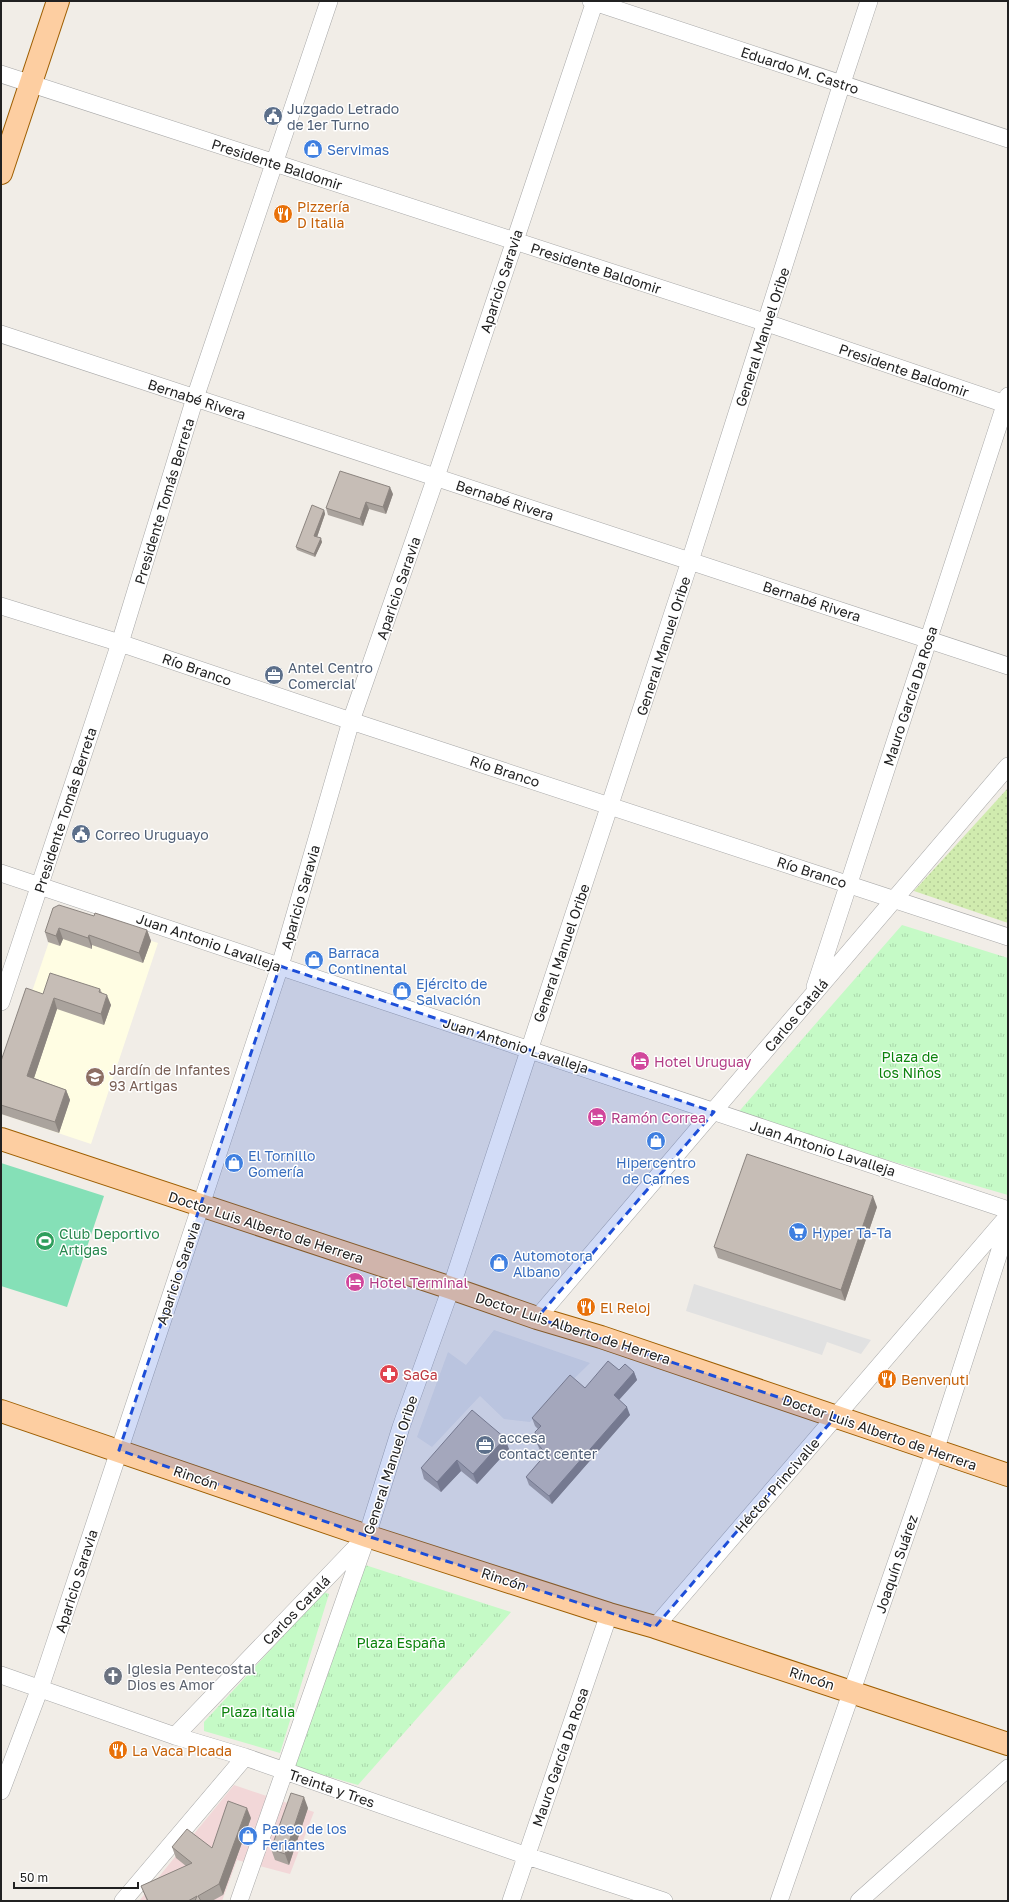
<svg xmlns="http://www.w3.org/2000/svg" width="1009" height="1902" font-family="'Golos Text',sans-serif">
<style>
.commercial{fill:#f2d7d8}
.education{fill:#fffde3}
.grass{fill:url(#grass-dots)}
.park{fill:url(#park-tufts)}
.pitch{fill:#85e0b7}
.parking{fill:#e1e1e1}
.lines{fill:none;stroke-linecap:round;stroke-linejoin:round}
.minor-casing{stroke:#a8a8a8;stroke-width:18}
.major-casing{stroke:#9e5e00;stroke-width:24}
.minor{stroke:#fff;stroke-width:17}
.major{stroke:#fdcea1;stroke-width:22}
.wall{fill:#aaa39d}
.shaded-wall{fill:#8b847f}
.building{fill:#c6bdb6;stroke:#8b847f}
.marked{fill:#1d4ed8;fill-opacity:0.2;stroke:#1d4ed8;stroke-width:3;stroke-dasharray:8 5;stroke-linejoin:round}
.labels{text-anchor:middle;dominant-baseline:central;stroke-width:3;stroke-linejoin:round;paint-order:stroke}
.street-label{font-size:14px;fill:#212121;stroke:#fff}
.service-label{font-size:14px;fill:#4e5e75;stroke:#fff;text-anchor:start}
.shop-label{font-size:14px;fill:#366cbe;stroke:#fff;text-anchor:start}
.food-label{font-size:14px;fill:#c56008;stroke:#fff;text-anchor:start}
.park-label{font-size:14px;fill:#0b830c;stroke:#fff}
.hotel-label{font-size:14px;fill:#b23c85;stroke:#fff;text-anchor:start}
.education-label{font-size:14px;fill:#785e54;stroke:#fff;text-anchor:start}
.leisure-label{font-size:14px;fill:#27864d;stroke:#fff;text-anchor:start}
.health-label{font-size:14px;fill:#be3a42;stroke:#fff;text-anchor:start}
.worship-label{font-size:14px;fill:#5b616d;stroke:#fff;text-anchor:start}
</style>
<defs>
<pattern id="grass-dots" width="8" height="8" patternUnits="userSpaceOnUse"><rect width="8" height="8" fill="#d0ebae"/><path d="M2 2h.1M6 6h.1" fill="none" stroke="#b2c995" stroke-width="1.8" stroke-linecap="round"/></pattern>
<pattern id="park-tufts" width="24" height="20" patternUnits="userSpaceOnUse"><rect width="24" height="20" fill="#c5fac6"/><path d="M3 7l-1-3M5 7V3M7 7l1-3M15 17l-1-3M17 17v-4M19 17l1-3" fill="none" stroke="#a9d6aa"/></pattern>
</defs>
<rect width="100%" height="100%" fill="#f1ede7"/>
<!-- commercial -->
<path class="commercial" d="M 234,1785 L 314,1812 L 290,1874 L 237,1860 L 222,1901 L 139,1901 Z"/>
<!-- education -->
<path class="education" d="M 57,918 L 99,924 L 158,943 L 91,1144 L 1,1114 L 1,1083 Z"/>
<!-- grass -->
<path class="grass" d="M 1008,788 L 1008,923 L 914,891 Z"/>
<!-- park -->
<path class="park" d="M 902,925 L 1008,958 L 1008,1195 L 735,1116 Z
M 362,1564 L 511,1612 L 358,1785 L 295,1767 Z
M 324,1592 L 329,1594 L 280,1753 L 204,1731 L 204,1722 Z"/>
<!-- pitch -->
<path class="pitch" d="M 1,1163 L 104,1196 L 67,1307 L 1,1286 Z"/>
<!-- parking -->
<path class="parking" d="M 694,1284 L 871,1340 L 861,1354 L 827,1342 L 822,1355 L 686,1311 Z
M 494,1330 L 590,1363 L 530,1422 L 504,1419 L 480,1396 L 432,1447 L 417,1437 L 448,1352 L 466,1365 Z"/>
<g class="lines">
<!-- minor casing -->
<g class="minor-casing">
<path id="minor" d="M 591,1 L 1008,139
M 1,74 L 767,323 L 1008,405
M 1,334 L 1008,666
M 1,606 L 120,643 L 351,721 L 1008,937
M 1,873 L 1008,1210
M 815,987 L 1008,396
M 1,1002 L 120,643 L 195,398 L 329,1
M 537,1318 L 1008,766
M 655,1627 L 1007,1217
M 1,1675 L 175,1736 L 245,1757 L 527,1856 L 664,1901
M 175,1736 L 363,1540
M 1,1791 L 40,1688 L 201,1205 L 280,966 L 351,721 L 436,477 L 595,1
M 123,1901 L 245,1757
M 239,1901 L 367,1536 L 401,1427 L 451,1288 L 690,561 L 842,83 L 869,1
M 511,1901 L 609,1614
M 779,1901 L 935,1451 L 1008,1225
M 859,1901 L 1008,1768"/>
</g>
<!-- major casing -->
<g class="major-casing">
<path id="major" d="M 1,173 L 58,1
M 1,1139 L 451,1288 L 537,1318 L 601,1337 L 1008,1475
M 1,1411 L 367,1536 L 609,1614 L 655,1627 L 1008,1744"/>
</g>
<!-- minor -->
<use href="#minor" class="minor"/>
<!-- major -->
<use href="#major" class="major"/>
</g>
<!-- wall -->
<path class="wall" d="M 393,494 L 386,514 L 369,509 L 363,526 L 328,515 L 326,508 Z
M 324,510 L 325,514 L 317,537 L 322,542 L 315,557 L 297,550 L 296,547 Z
M 94,916 L 147,930 L 151,941 L 143,963 L 92,945 L 92,949 L 63,939 L 60,946 L 48,942 L 45,932 Z
M 100,989 L 102,993 L 111,1005 L 104,1025 L 57,1009 L 34,1078 L 66,1090 L 70,1100 L 59,1133 L 1,1114 L 1,1061 L 43,994 Z
M 877,1207 L 845,1301 L 718,1258 L 714,1247 Z
M 634,1372 L 637,1380 L 619,1400 L 630,1415 L 552,1504 L 529,1485 L 526,1477 L 544,1456 L 540,1451 L 537,1443 L 538,1429 L 535,1426 L 532,1418 L 585,1388 Z
M 509,1449 L 477,1484 L 461,1471 L 441,1492 L 424,1479 L 421,1468 Z
M 308,1808 L 289,1865 L 275,1860 L 271,1849 Z
M 251,1818 L 223,1895 L 212,1901 L 147,1901 L 141,1886 L 186,1866 L 176,1858 L 172,1847 L 212,1848 Z"/>
<!-- shaded-wall -->
<path class="shaded-wall" d="M 390,487 L 393,494 L 386,514 L 383,507 Z
M 366,502 L 369,509 L 363,526 L 360,519 Z
M 324,510 L 325,514 L 316,540 L 314,536 Z
M 321,538 L 322,542 L 315,557 L 314,554 Z
M 59,928 L 63,939 L 60,946 L 56,936 Z
M 147,930 L 151,941 L 143,963 L 139,953 Z
M 89,935 L 92,945 L 92,949 L 88,938 Z
M 107,995 L 111,1005 L 104,1025 L 101,1014 Z
M 54,998 L 57,1009 L 31,1087 L 27,1076 Z
M 66,1090 L 70,1100 L 59,1133 L 55,1122 Z
M 873,1196 L 877,1207 L 845,1301 L 841,1290 Z
M 634,1372 L 637,1380 L 616,1403 L 614,1395 Z
M 627,1407 L 630,1415 L 552,1504 L 549,1496 Z
M 505,1438 L 509,1449 L 477,1484 L 473,1474 Z
M 457,1460 L 461,1471 L 441,1492 L 437,1482 Z
M 304,1797 L 308,1808 L 289,1865 L 285,1854 Z
M 247,1808 L 251,1818 L 223,1895 L 219,1884 Z"/>
<!-- building -->
<path class="building" d="M 340,471 L 390,487 L 383,507 L 366,502 L 360,519 L 326,508 Z
M 312,505 L 324,510 L 314,536 L 321,538 L 314,554 L 296,547 Z
M 59,905 L 94,916 L 95,913 L 147,930 L 139,953 L 89,935 L 88,938 L 59,928 L 56,936 L 45,932 L 53,908 Z
M 50,973 L 100,989 L 99,992 L 107,995 L 101,1014 L 54,998 L 27,1076 L 66,1090 L 55,1122 L 1,1105 L 1,1061 L 26,988 L 43,994 Z
M 747,1154 L 873,1196 L 841,1290 L 714,1247 Z
M 608,1361 L 619,1370 L 625,1364 L 634,1372 L 614,1395 L 627,1407 L 549,1496 L 526,1477 L 546,1454 L 537,1443 L 535,1432 L 541,1426 L 532,1418 L 570,1375 L 585,1388 Z
M 472,1410 L 505,1438 L 473,1474 L 457,1460 L 437,1482 L 421,1468 Z
M 291,1793 L 304,1797 L 285,1854 L 271,1849 Z
M 228,1801 L 247,1808 L 219,1884 L 198,1896 L 201,1901 L 195,1901 L 197,1896 L 188,1901 L 148,1901 L 141,1886 L 192,1863 L 172,1847 L 187,1829 L 212,1848 Z"/>
<!-- marked area -->
<path class="marked" d="M 280,966 L 714,1112 L 537,1318 L 836,1416 L 655,1627 L 367,1536 L 119,1450 Z"/>
<!-- icons -->
<defs>
<g id="civic-disc" transform="scale(1)"><circle r="9.5" fill="#5c6f8a" stroke="#fff"/><path d="M-.6-6.5H3V-4.5H.6V-3L4-1V1h2V6H-6V1h2V-1L-.6-3ZM-1.2 2.5V6h2.4V2.5Z" fill="#fff"/></g>
<g id="shop-disc" transform="scale(1)"><circle r="9.5" fill="#3f7fe0" stroke="#fff"/><path d="M-5-2.5h2.3a2.7 3.5 0 0 1 5.4 0H5L5.5 6h-11ZM-1.5-2.5h3a1.5 2.3 0 0 0-3 0Z" fill="#fff"/></g>
<g id="restaurant-disc" transform="scale(1)"><circle r="9.5" fill="#e8710a" stroke="#fff"/><path d="M-5-6h1v4h1v-4h1v4h1v-4h1v5L-1.5 .5V6h-2V.5L-5-1ZM5-6V6H3V1.5H1.5Q1.5-4 5-6Z" fill="#fff"/></g>
<g id="office-disc" transform="scale(1)"><circle r="9.5" fill="#5c6f8a" stroke="#fff"/><path d="M-6-3h4V-5.5h4V-3h4V5H-6ZM-1-4.5V-3h2v-1.5ZM-6 0V1H6V0Z" fill="#fff"/></g>
<g id="hotel-disc" transform="scale(1)"><circle r="9.5" fill="#d1479c" stroke="#fff"/><path d="M-6-4.5h1.5V1H6V5H4.5V3h-9V5H-6ZM-4 0a1.8 1.8 0 1 1 3.6 0ZM.5 0V-2.5h3Q6-2.5 6 0Z" fill="#fff"/></g>
<g id="school-disc" transform="scale(1)"><circle r="9.5" fill="#8d6e63" stroke="#fff"/><path d="M0-5L7-2L0 1L-7-2ZM-4 1L0 2.5L4 1V4Q0 6-4 4Z" fill="#fff"/></g>
<g id="supermarket-disc" transform="scale(1)"><circle r="9.5" fill="#3f7fe0" stroke="#fff"/><path d="M-6-5.5h2.5l.6 2H6L4.5 2H-2.5L-4.4-4H-6ZM-1.5 3.2a1.3 1.3 0 1 0 .1 0ZM3 3.2a1.3 1.3 0 1 0 .1 0Z" fill="#fff"/></g>
<g id="stadium-disc" transform="scale(1)"><circle r="9.5" fill="#2e9e5b" stroke="#fff"/><path d="M0-5a6.5 5 0 1 0 0 10a6.5 5 0 1 0 0-10ZM-3.5-1.8h7v3.6h-7Z" fill="#fff"/></g>
<g id="pharmacy-disc" transform="scale(1)"><circle r="9.5" fill="#e0444e" stroke="#fff"/><path d="M-2-6h4v4h4v4h-4v4h-4v-4h-4v-4h4Z" fill="#fff"/></g>
<g id="church-disc" transform="scale(1)"><circle r="9.5" fill="#6b7280" stroke="#fff"/><path d="M-1.2-6h2.4v3.5h3.3v2.4h-3.3V6h-2.4V-.1h-3.3v-2.4h3.3Z" fill="#fff"/></g>
</defs>
<g fill-rule="evenodd">
<use href="#civic-disc" x="273" y="116"/>
<use href="#shop-disc" x="313" y="149"/>
<use href="#restaurant-disc" x="283" y="214"/>
<use href="#office-disc" x="274" y="675"/>
<use href="#civic-disc" x="81" y="834"/>
<use href="#shop-disc" x="314" y="960"/>
<use href="#shop-disc" x="402" y="991"/>
<use href="#hotel-disc" x="640" y="1061"/>
<use href="#school-disc" x="95" y="1077"/>
<use href="#hotel-disc" x="597" y="1117"/>
<use href="#shop-disc" x="656" y="1141"/>
<use href="#shop-disc" x="234" y="1163"/>
<use href="#supermarket-disc" x="798" y="1232"/>
<use href="#stadium-disc" x="45" y="1241"/>
<use href="#shop-disc" x="499" y="1263"/>
<use href="#hotel-disc" x="355" y="1282"/>
<use href="#restaurant-disc" x="586" y="1307"/>
<use href="#pharmacy-disc" x="389" y="1374"/>
<use href="#restaurant-disc" x="887" y="1379"/>
<use href="#office-disc" x="485" y="1445"/>
<use href="#church-disc" x="113" y="1676"/>
<use href="#restaurant-disc" x="118" y="1750"/>
<use href="#shop-disc" x="248" y="1836"/>
</g>
<g class="labels">
<!-- street labels -->
<g class="street-label">
<text transform="translate(800 70) rotate(18)">Eduardo M. Castro</text>
<text transform="translate(277 164) rotate(18)">Presidente Baldomir</text>
<text transform="translate(596 268) rotate(18)">Presidente Baldomir</text>
<text transform="translate(501 281) rotate(-72)">Aparicio Saravia</text>
<text transform="translate(762 337) rotate(-72)">General Manuel Oribe</text>
<text transform="translate(904 370) rotate(19)">Presidente Baldomir</text>
<text transform="translate(197 399) rotate(18)">Bernabé Rivera</text>
<text transform="translate(505 500) rotate(18)">Bernabé Rivera</text>
<text transform="translate(164 501) rotate(-73)">Presidente Tomás Berreta</text>
<text transform="translate(398 588) rotate(-71)">Aparicio Saravia</text>
<text transform="translate(812 601) rotate(18)">Bernabé Rivera</text>
<text transform="translate(663 646) rotate(-72)">General Manuel Oribe</text>
<text transform="translate(197 669) rotate(19)">Río Branco</text>
<text transform="translate(910 696) rotate(-72)">Mauro García Da Rosa</text>
<text transform="translate(505 771) rotate(18)">Río Branco</text>
<text transform="translate(65 810) rotate(-72)">Presidente Tomás Berreta</text>
<text transform="translate(812 872) rotate(18)">Río Branco</text>
<text transform="translate(300 897) rotate(-74)">Aparicio Saravia</text>
<text transform="translate(209 942) rotate(19)">Juan Antonio Lavalleja</text>
<text transform="translate(561 953) rotate(-71)">General Manuel Oribe</text>
<text transform="translate(796 1015) rotate(-50)">Carlos Catalá</text>
<text transform="translate(516 1045) rotate(18)">Juan Antonio Lavalleja</text>
<text transform="translate(823 1148) rotate(18)">Juan Antonio Lavalleja</text>
<text transform="translate(266 1227) rotate(18)">Doctor Luis Alberto de Herrera</text>
<text transform="translate(178 1273) rotate(-71)">Aparicio Saravia</text>
<text transform="translate(573 1328) rotate(18)">Doctor Luis Alberto de Herrera</text>
<text transform="translate(880 1432) rotate(19)">Doctor Luis Alberto de Herrera</text>
<text transform="translate(390 1465) rotate(-72)">General Manuel Oribe</text>
<text transform="translate(196 1477) rotate(19)">Rincón</text>
<text transform="translate(777 1485) rotate(-49)">Héctor Princivalle</text>
<text transform="translate(896 1564) rotate(-71)">Joaquín Suárez</text>
<text transform="translate(504 1579) rotate(18)">Rincón</text>
<text transform="translate(76 1581) rotate(-72)">Aparicio Saravia</text>
<text transform="translate(296 1610) rotate(-46)">Carlos Catalá</text>
<text transform="translate(812 1678) rotate(18)">Rincón</text>
<text transform="translate(560 1757) rotate(-71)">Mauro García Da Rosa</text>
<text transform="translate(332 1788) rotate(19)">Treinta y Tres</text>
</g>
<!-- service labels -->
<g class="service-label">
<text x="287" y="108">Juzgado Letrado<tspan x="287" dy="16">de 1er Turno</tspan></text>
<text x="288" y="667">Antel Centro<tspan x="288" dy="16">Comercial</tspan></text>
<text x="95" y="834">Correo Uruguayo</text>
<text x="499" y="1437">accesa<tspan x="499" dy="16">contact center</tspan></text>
</g>
<!-- shop labels -->
<g class="shop-label">
<text x="327" y="149">Servimas</text>
<text x="328" y="952">Barraca<tspan x="328" dy="16">Continental</tspan></text>
<text x="416" y="983">Ejército de<tspan x="416" dy="16">Salvación</tspan></text>
<text x="248" y="1155">El Tornillo<tspan x="248" dy="16">Gomería</tspan></text>
<text x="656" y="1162" text-anchor="middle">Hipercentro<tspan x="656" dy="16">de Carnes</tspan></text>
<text x="812" y="1232">Hyper Ta-Ta</text>
<text x="513" y="1255">Automotora<tspan x="513" dy="16">Albano</tspan></text>
<text x="262" y="1828">Paseo de los<tspan x="262" dy="16">Feriantes</tspan></text>
</g>
<!-- food labels -->
<g class="food-label">
<text x="297" y="206">Pizzería<tspan x="297" dy="16">D Italia</tspan></text>
<text x="600" y="1307">El Reloj</text>
<text x="901" y="1379">Benvenuti</text>
<text x="132" y="1750">La Vaca Picada</text>
</g>
<!-- park labels -->
<g class="park-label">
<text x="910" y="1056">Plaza de<tspan x="910" dy="16">los Niños</tspan></text>
<text x="401" y="1642">Plaza España</text>
<text x="258" y="1711">Plaza Italia</text>
</g>
<!-- hotel labels -->
<g class="hotel-label">
<text x="654" y="1061">Hotel Uruguay</text>
<text x="611" y="1117">Ramón Correa</text>
<text x="369" y="1282">Hotel Terminal</text>
</g>
<!-- education labels -->
<g class="education-label">
<text x="109" y="1069">Jardín de Infantes<tspan x="109" dy="16">93 Artigas</tspan></text>
</g>
<!-- leisure labels -->
<g class="leisure-label">
<text x="59" y="1233">Club Deportivo<tspan x="59" dy="16">Artigas</tspan></text>
</g>
<!-- health labels -->
<g class="health-label">
<text x="403" y="1374">SaGa</text>
</g>
<!-- worship labels -->
<g class="worship-label">
<text x="127" y="1668">Iglesia Pentecostal<tspan x="127" dy="16">Dios es Amor</tspan></text>
</g>
</g>
<!-- border -->
<rect width="1009" height="1902" fill="none" stroke="#212121" stroke-width="4"/>
<!-- scale -->
<path d="M14 1882v6h124v-6" fill="none" stroke="#212121" stroke-width="2"/>
<text x="20" y="1882" font-size="12" fill="#212121" stroke="#ffffff" stroke-width="3" paint-order="stroke">50 m</text>
</svg>
